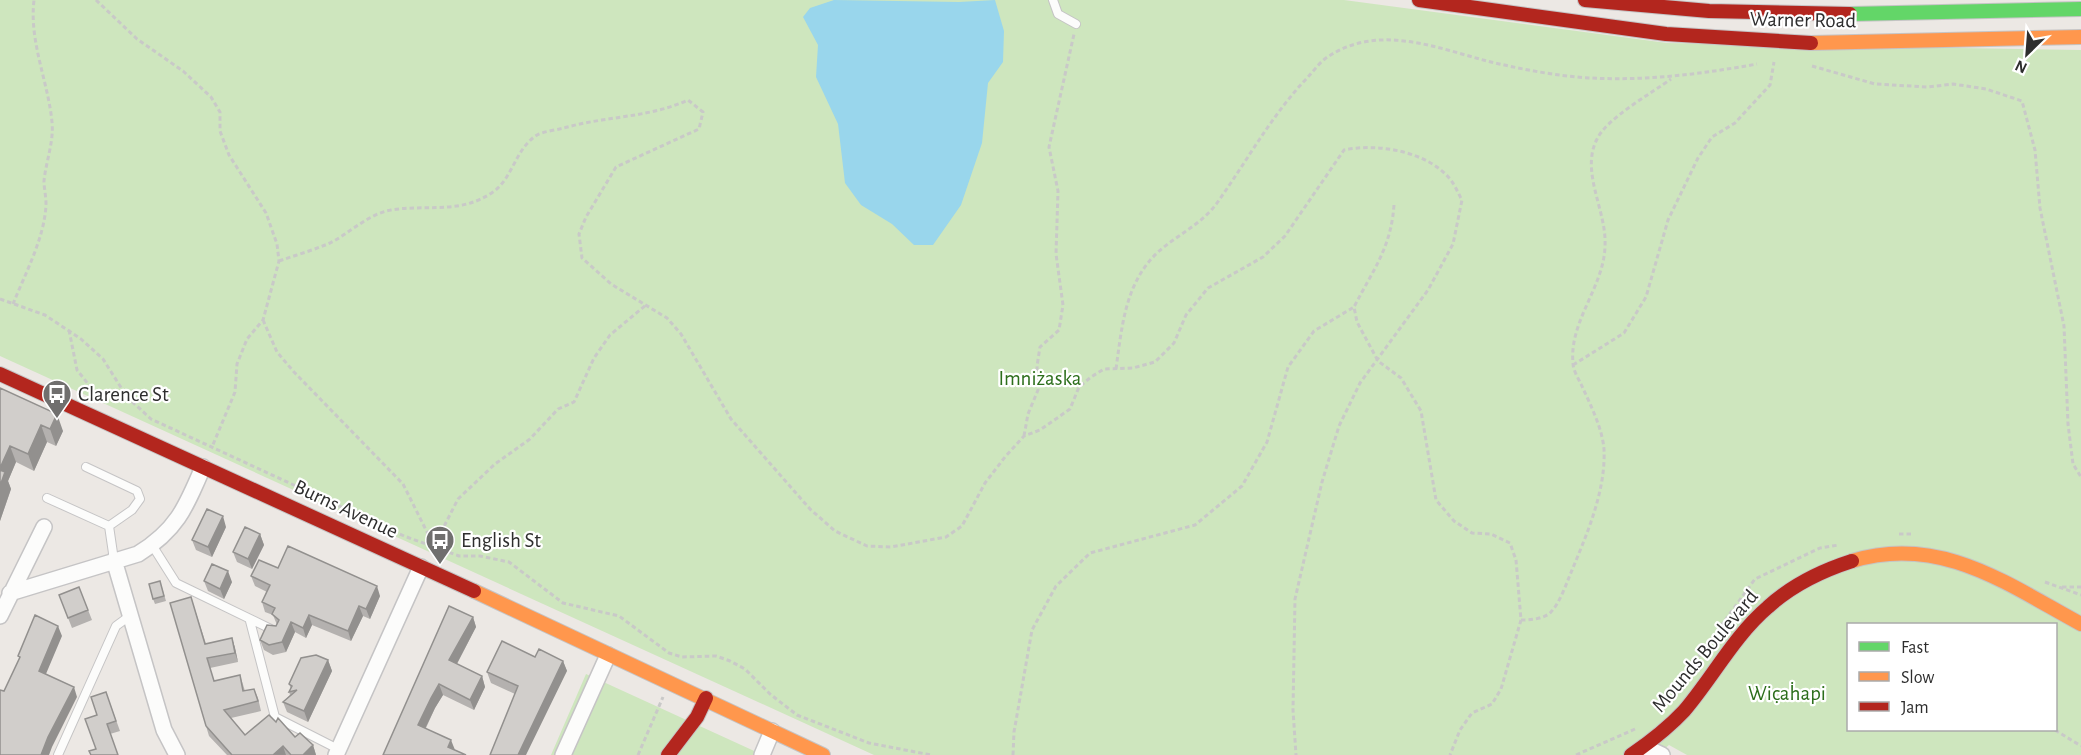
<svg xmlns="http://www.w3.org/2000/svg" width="2081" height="755" font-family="'Alegreya Sans',sans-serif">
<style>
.green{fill:#cee6be;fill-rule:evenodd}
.water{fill:#99d6ec}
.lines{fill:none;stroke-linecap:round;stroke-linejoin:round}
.lane-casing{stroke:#c5c4c5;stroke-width:10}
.street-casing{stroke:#c5c4c5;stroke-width:18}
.fast-casing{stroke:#c5c4c5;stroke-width:16}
.slow-casing{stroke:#c5c4c5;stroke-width:16}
.jam-casing{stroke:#c5c4c5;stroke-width:16}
.path{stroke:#c9c9c8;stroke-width:3;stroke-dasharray:4.5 3;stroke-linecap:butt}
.lane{stroke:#fcfcfb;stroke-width:8}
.street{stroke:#fcfcfb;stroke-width:15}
.fast{stroke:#63d668;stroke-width:14}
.slow{stroke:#ff974d;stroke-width:14}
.jam{stroke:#b3261e;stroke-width:14}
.wall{fill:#b4b1af}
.shaded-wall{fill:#92908e}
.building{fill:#d1cecb;stroke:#92908e;stroke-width:1.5}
.labels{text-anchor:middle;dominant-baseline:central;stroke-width:4.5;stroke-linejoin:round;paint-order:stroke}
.street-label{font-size:21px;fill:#2e2e2e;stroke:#fff}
.park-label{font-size:21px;fill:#2c6e1b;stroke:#fff}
.poi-label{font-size:21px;fill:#2e2e2e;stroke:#fff;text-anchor:start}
</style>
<rect width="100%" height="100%" fill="#ece8e4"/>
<!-- green -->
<path class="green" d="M 0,0 L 1344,0 L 1667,43 L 2081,50 L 2081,755 L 1687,755 L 1669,745 L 1657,755 L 874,755 L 0,356 ZM 1848,624 L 2056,624 L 2056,730 L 1848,730 Z
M 586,674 L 763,755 L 551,755 Z"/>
<!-- water -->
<path class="water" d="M 834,0 L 959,2 L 995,0 L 1004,31 L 1003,62 L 988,83 L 982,143 L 961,205 L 933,245 L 914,245 L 892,224 L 861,205 L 845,183 L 838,124 L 816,77 L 818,45 L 803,17 L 810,8 Z"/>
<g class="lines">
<!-- lane casing -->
<g class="lane-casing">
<path id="lane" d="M 1053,0 L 1058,14 L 1076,24
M 86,467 L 137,491 L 140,499 L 132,510 L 109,526
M 47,498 L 109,526 L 114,560
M 152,545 L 176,583 L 275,631
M 250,621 L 275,717 L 338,749
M 58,755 L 116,626 L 131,615"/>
</g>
<!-- street casing -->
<g class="street-casing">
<path id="street" d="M 114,560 L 164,730 L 177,755
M 10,593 L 138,554 C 177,530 186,507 203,467
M 0,616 L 44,527
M 1645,747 L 1662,755
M 336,755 L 421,567
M 563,755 L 608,655
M 762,755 L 772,731"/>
</g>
<!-- fast casing -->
<g class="fast-casing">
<path id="fast" d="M 1850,14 L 2081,9"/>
</g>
<!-- slow casing -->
<g class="slow-casing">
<path id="slow" d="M 1811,43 L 2081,37
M 1852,561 C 1940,534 2007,584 2081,624
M 474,591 L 823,755"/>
</g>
<!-- jam casing -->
<g class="jam-casing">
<path id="jam" d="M 1419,0 L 1666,34 L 1811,43
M 1585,0 L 1709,11 L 1850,14
M 0,374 L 474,591
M 668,755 L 697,717 L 706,698
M 1631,755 C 1650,742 1668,728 1684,711 C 1713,677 1734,636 1768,607 C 1792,585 1821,571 1852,561"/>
</g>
<!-- path -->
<path class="path" d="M 96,0 L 137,39 L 183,71 L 211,97 L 220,112 L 220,131 L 229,155 L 266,213 L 277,244 L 279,261 L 263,320 L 247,339 L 237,364 L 235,392 L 212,447
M 1812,66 L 1875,84 L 1928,87 L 1953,84 L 1986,89 L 2022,101 L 2035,150 L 2040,208 L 2064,326 L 2068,424 L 2073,464 L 2081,477
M 1394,205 C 1391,248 1373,270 1354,307 L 1357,322 L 1378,361 L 1401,378 L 1421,411 L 1436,500 L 1454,521 L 1472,533 L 1491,534 L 1510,543 L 1516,560 L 1521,620 L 1501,689 L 1492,704 L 1472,713 L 1460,730 L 1450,755
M 279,261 C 296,255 314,250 330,243 C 350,233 368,214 391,210 C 426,204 460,215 493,192 C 513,178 515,149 537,135 C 545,131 556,130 564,128 C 605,116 649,118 688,100 L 703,112 L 699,129 L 616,167 L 586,217 L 579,234 L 582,258 L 611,284 L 667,318 L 681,334 L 731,419 L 810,509 L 835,531 L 867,546 L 891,547 L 946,537 L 962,526 L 985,483 L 1005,457 L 1024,436 L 1040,430 L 1070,409 L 1079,387 L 1091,377 L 1104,369 L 1133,368 L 1155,362 L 1174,343 L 1186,315 L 1208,288 L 1263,257 L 1285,236 L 1344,150 C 1377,143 1427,151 1450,179 C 1455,185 1458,193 1462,200 L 1453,244 L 1428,290 L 1360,383 L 1339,426 L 1322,482 L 1295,599 L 1293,710 L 1296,755
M 0,299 L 45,315 L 81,339 L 103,359 L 127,397 L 151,419 L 404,536 L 459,556 L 480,556 L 509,562 L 563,603 L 619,616 L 669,653 L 682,657 L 716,656 L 730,661 L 745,669 L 770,694 L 797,715 L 869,743 L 931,755
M 13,304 C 25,274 45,237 46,204 C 46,196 44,188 44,181 C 46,161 54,142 52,122 C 48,81 29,42 34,0
M 263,320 L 277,352 L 294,372 L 403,484 L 434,546
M 69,330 L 77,370 L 101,400
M 1573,365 L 1624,333 L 1646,297 L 1668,220 L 1698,158 L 1712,137 L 1735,123 L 1770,85 L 1774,62
M 1116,369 C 1122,326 1125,283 1158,252 C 1177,235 1202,224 1217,203 C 1247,161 1271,116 1307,78 C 1313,72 1319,63 1326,58 C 1377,23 1434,47 1487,61 C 1520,69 1556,76 1590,78 C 1647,81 1701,74 1757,64
M 1024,436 L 1028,414 L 1038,390 L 1037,366 L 1040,347 L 1059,330 L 1063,305 L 1056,254 L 1058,191 L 1049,147 L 1074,34
M 1899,534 L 1913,534
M 434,546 L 458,499 L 495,464 L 530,439 L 558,409 L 574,402 L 594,358 L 610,335 L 646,305
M 2045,582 L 2081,595
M 2062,587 L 2081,587
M 1521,620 C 1531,620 1544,619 1551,612 C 1560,602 1565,587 1570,575 C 1586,536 1606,492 1604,449 C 1602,427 1590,404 1581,384 C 1578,378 1573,370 1573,363 C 1569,321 1604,287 1605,246 C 1607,211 1580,172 1597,139 C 1607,118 1652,93 1671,79
M 1668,699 L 1755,579 L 1820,548 L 1839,545
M 2055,730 L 2081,746
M 638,755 L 663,697
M 1013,755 L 1014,732 L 1032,630 L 1056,586 L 1090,553 L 1195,525 L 1242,486 L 1267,442 L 1288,367 L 1314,331 L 1354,307
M 1576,755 L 1635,729"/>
<!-- lane -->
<use href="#lane" class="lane"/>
<!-- street -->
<use href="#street" class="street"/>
<!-- fast -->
<use href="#fast" class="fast"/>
<!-- slow -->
<use href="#slow" class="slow"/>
<!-- jam -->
<use href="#jam" class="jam"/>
</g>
<!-- wall -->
<path class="wall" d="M 0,388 L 63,431 L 56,446 L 47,442 L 34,471 L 16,462 L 8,481 L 11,489 L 0,521 Z
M 226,527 L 212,557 L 196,550 L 192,540 Z
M 260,534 L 264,545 L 252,569 L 237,562 L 233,552 Z
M 278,568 L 380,596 L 370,619 L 363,616 L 351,641 L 312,625 L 306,638 L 295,632 L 286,652 L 273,655 L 264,650 L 260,640 L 277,625 L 273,615 L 265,612 L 262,602 L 267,592 L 255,586 L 251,576 Z
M 160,581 L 166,601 L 155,604 L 153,599 Z
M 204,581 L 232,582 L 224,599 L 208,591 Z
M 79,587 L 92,620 L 72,628 L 59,595 Z
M 191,597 L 206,644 L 232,638 L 235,648 L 238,662 L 210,668 L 214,681 L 240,675 L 245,691 L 254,689 L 258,698 L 261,711 L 231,718 L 245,735 L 276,722 L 295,737 L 313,745 L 316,755 L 227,755 L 209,736 L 206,726 Z
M 473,617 L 476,627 L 457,664 L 482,676 L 485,687 L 474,710 L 443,695 L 435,708 L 426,728 L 383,755 Z
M 535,657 L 563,661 L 567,671 L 515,694 L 491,683 L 487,672 Z
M 328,660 L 332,671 L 308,722 L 287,712 L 283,702 L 290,695 L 289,692 L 291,689 L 289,684 Z
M 106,692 L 120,731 L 110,734 L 96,749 L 97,715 Z"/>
<!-- shaded-wall -->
<path class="shaded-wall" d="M 57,414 L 63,431 L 56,446 L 50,429 Z
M 41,425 L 47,442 L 34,471 L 28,454 Z
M 10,446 L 16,462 L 8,481 L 11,489 L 0,521 L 0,468 Z
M 223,516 L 226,527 L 212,557 L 208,547 Z
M 260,534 L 264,545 L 252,569 L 248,559 Z
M 228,571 L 232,582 L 224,599 L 220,589 Z
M 377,586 L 380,596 L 370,619 L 366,609 Z
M 359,606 L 363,616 L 351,641 L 348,631 Z
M 309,615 L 312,625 L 306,638 L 303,628 Z
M 473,617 L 476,627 L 453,671 L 449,660 Z
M 291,622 L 295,632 L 286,652 L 282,642 Z
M 58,626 L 62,636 L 43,681 L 39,671 Z
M 232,638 L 235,648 L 238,662 L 235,653 Z
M 328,660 L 332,671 L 308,722 L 304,711 Z
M 563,661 L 567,671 L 526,755 L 518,755 Z
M 482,676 L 485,687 L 474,710 L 470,700 Z
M 439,684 L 443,695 L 435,708 L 422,735 L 418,725 L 431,698 Z
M 74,687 L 77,697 L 52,747 L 49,755 L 41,755 L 48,737 Z
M 451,740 L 455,750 L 448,747 Z
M 313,745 L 316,755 L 303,755 Z
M 283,746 L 286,755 L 273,755 Z"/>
<!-- building -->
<path class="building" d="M 0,388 L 57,414 L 50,429 L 41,425 L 28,454 L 10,446 L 0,468 Z
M 0,470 L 5,472 L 0,486 Z
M 207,509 L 223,516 L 208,547 L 192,540 Z
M 245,527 L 260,534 L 248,559 L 233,552 Z
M 288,546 L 377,586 L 366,609 L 359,606 L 348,631 L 309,615 L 303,628 L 291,622 L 282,642 L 269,645 L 260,640 L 267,625 L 276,626 L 279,620 L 272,614 L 275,608 L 262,602 L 270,585 L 251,576 L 259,560 L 278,568 Z
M 212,564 L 228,571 L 220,589 L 204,581 Z
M 160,581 L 164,596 L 153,599 L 149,584 Z
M 79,587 L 88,610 L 68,618 L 59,595 Z
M 191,597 L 205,644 L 232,638 L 235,653 L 207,658 L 214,681 L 240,675 L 243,691 L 254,689 L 258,701 L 224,710 L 245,735 L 269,715 L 276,722 L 278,718 L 295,737 L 300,733 L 313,745 L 303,755 L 291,755 L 283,746 L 273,755 L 232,755 L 206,726 L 170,603 Z
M 449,606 L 473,617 L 449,660 L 482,676 L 470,700 L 439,684 L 431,698 L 418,725 L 451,740 L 448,747 L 466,755 L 383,755 Z
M 35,615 L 58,626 L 39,671 L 74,687 L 48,737 L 41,755 L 0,755 L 0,690 L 4,691 L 20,657 L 18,656 Z
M 502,641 L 535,657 L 539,649 L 563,661 L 518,755 L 490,755 L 518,686 L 487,672 Z
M 316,655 L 328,660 L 304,711 L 283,702 L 297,690 L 289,692 L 292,686 L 289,684 L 301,658 Z
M 106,692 L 116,721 L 107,724 L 118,755 L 91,755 L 89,751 L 96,749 L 85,719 L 97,715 L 91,697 Z"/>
<!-- icons -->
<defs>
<g id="bus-pin" transform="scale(1.5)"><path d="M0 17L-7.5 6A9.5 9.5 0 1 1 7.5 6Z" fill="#706f6e" stroke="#fff"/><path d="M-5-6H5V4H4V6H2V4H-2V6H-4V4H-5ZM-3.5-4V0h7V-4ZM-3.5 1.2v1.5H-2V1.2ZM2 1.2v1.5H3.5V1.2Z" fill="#fff"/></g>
</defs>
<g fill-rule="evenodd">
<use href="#bus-pin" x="57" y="394"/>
<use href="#bus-pin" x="440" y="540"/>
</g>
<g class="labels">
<!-- street labels -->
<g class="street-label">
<text transform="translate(1803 20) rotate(1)">Warner Road</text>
<text transform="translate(346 509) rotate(25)">Burns Avenue</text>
<text transform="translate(1705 651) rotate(-50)">Mounds Boulevard</text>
</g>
<!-- park labels -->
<g class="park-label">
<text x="1040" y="378">Imniżaska</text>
<text x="1787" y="693">Wic̣aḣapi</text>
</g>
<!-- poi labels -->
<g class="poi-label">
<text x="78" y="394">Clarence St</text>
<text x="461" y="540">English St</text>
</g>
</g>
<!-- legend -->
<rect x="1847" y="623" width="210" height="108" fill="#ffffff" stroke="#ababab" stroke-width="1.5"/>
<rect x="1859" y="642" width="30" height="9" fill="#63d668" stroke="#ababab" stroke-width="1.5"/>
<text x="1901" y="653" font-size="18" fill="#2e2e2e">Fast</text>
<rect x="1859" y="672" width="30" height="9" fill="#ff974d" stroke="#ababab" stroke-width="1.5"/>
<text x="1901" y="683" font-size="18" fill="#2e2e2e">Slow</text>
<rect x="1859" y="702" width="30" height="9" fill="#b3261e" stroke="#ababab" stroke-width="1.5"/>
<text x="1901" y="713" font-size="18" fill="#2e2e2e">Jam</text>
<!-- north arrow -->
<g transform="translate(2027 54) rotate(205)" stroke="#ffffff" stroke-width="4.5" paint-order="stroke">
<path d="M0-4.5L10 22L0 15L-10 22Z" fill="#2e2e2e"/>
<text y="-9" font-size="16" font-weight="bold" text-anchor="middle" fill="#2e2e2e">N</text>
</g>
</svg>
